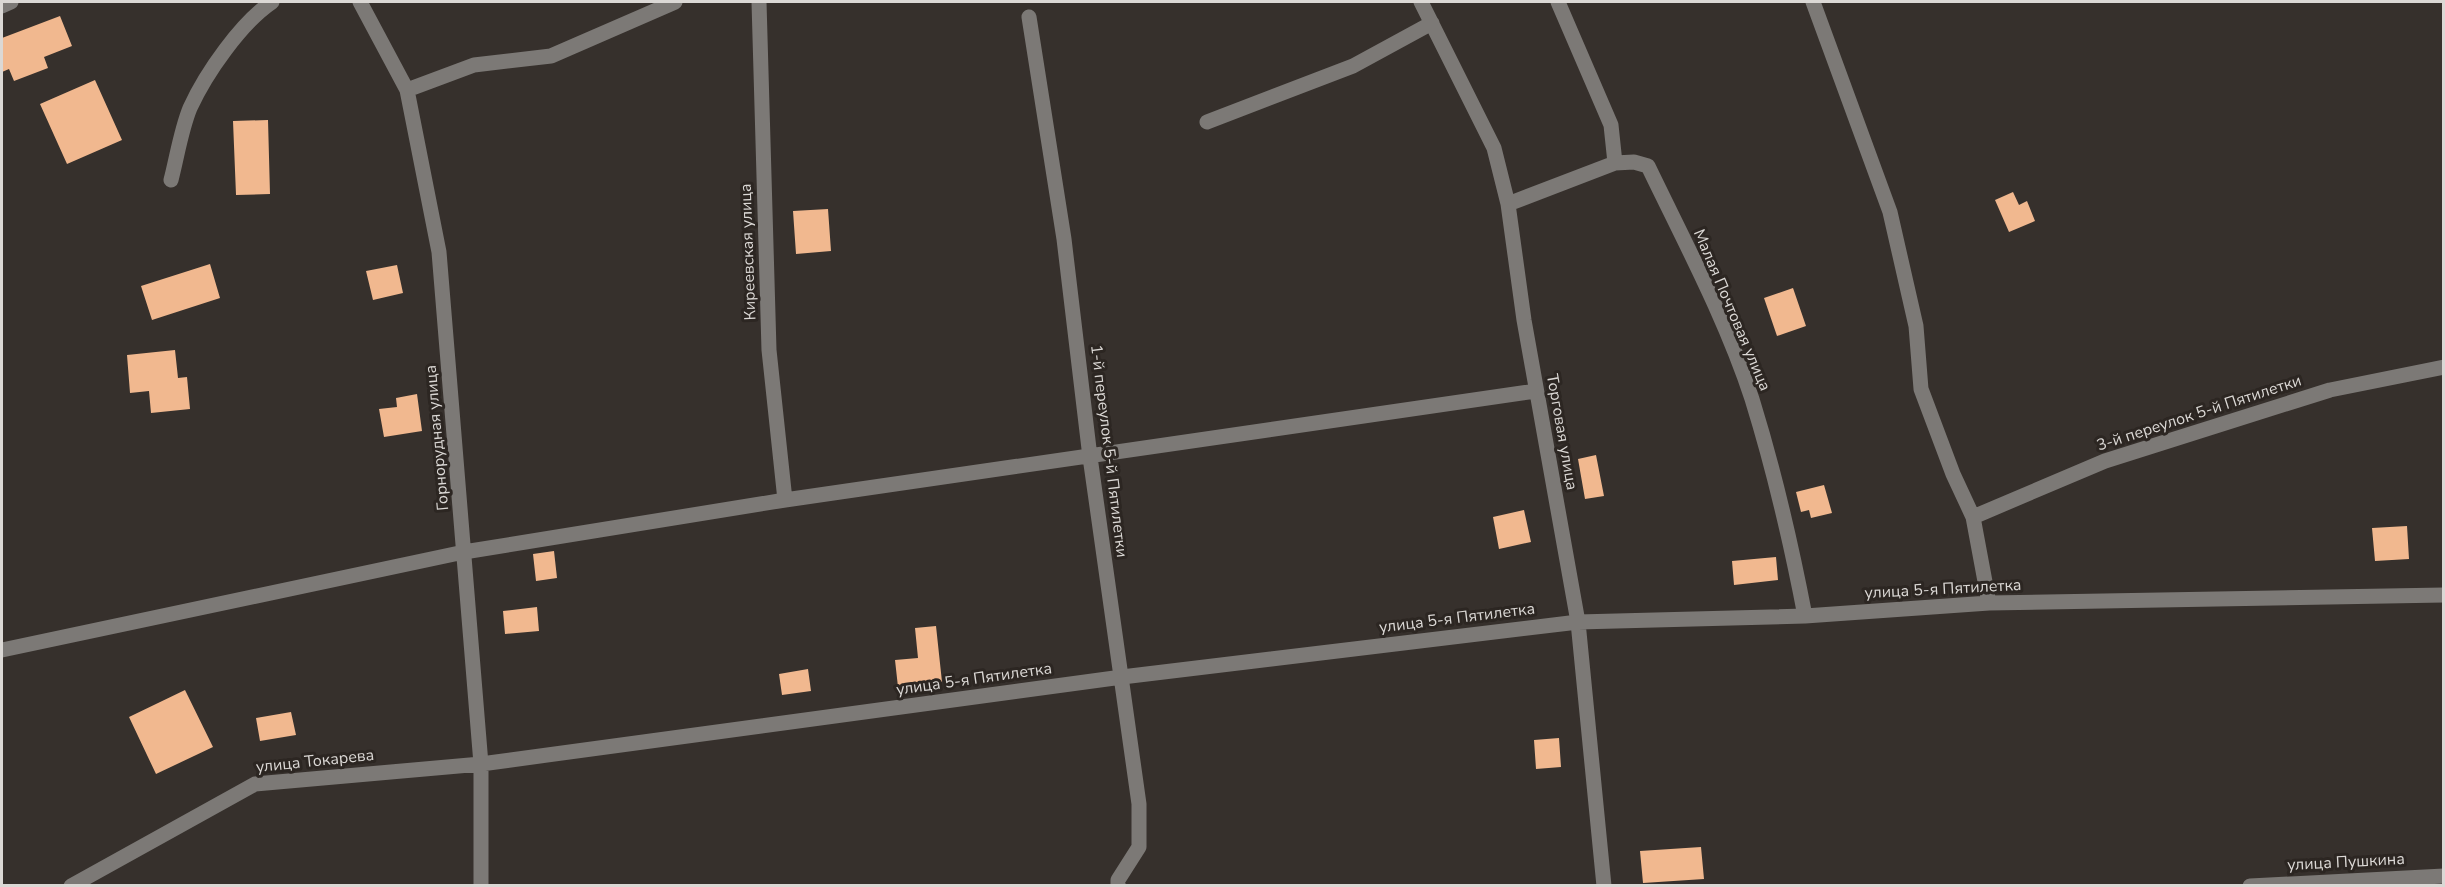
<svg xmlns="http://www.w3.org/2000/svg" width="2445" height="887" font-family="'Nunito Sans',sans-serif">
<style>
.building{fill:#f1b88f}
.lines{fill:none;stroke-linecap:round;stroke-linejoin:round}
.minor{stroke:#7c7976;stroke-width:15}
.labels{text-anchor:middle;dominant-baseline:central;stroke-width:6;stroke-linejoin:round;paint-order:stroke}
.street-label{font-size:16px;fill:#dbd8d5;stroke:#2c2622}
</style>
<rect width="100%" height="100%" fill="#36302c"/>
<!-- building -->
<path class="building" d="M 60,16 L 72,46 L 44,57 L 48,68 L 14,81 L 9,69 L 2,72 L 2,38 Z
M 95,80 L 122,140 L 67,164 L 40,104 Z
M 268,120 L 270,194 L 236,195 L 233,121 Z
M 2013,192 L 2019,205 L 2027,201 L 2035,221 L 2009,232 L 1995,200 Z
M 828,209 L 831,251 L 796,254 L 793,211 Z
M 210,264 L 220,298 L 152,320 L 141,286 Z
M 397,265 L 403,293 L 373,300 L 366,271 Z
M 1793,288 L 1806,326 L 1777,336 L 1764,298 Z
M 175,350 L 178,378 L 187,377 L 190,409 L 151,413 L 149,391 L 130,393 L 127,355 Z
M 417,394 L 422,431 L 384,437 L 379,409 L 397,407 L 396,398 Z
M 1596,455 L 1604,496 L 1585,499 L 1578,459 Z
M 1824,485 L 1832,513 L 1811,518 L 1809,510 L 1801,512 L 1796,492 Z
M 1524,510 L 1531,542 L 1499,549 L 1493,517 Z
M 2407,526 L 2409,559 L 2375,561 L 2372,528 Z
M 554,551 L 557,578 L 536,581 L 533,554 Z
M 1776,557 L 1778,580 L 1734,585 L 1732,561 Z
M 537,607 L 539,631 L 505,634 L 503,611 Z
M 936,626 L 942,682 L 898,687 L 895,660 L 918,658 L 915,628 Z
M 808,669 L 811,691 L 782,695 L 779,674 Z
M 185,690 L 213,747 L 156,774 L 129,717 Z
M 291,712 L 296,735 L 260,741 L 256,718 Z
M 1559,738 L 1561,767 L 1536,769 L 1534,740 Z
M 1701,847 L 1704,879 L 1643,883 L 1640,851 Z"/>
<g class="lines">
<!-- minor -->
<path class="minor" d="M 360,2 L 407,90 L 439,252 L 481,764 L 481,886
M 759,2 L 769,350 L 785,500
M 1421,2 L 1494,148 L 1508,204 L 1524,320 L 1578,622 L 1604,886
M 1558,2 L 1611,125 L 1615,163
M 1813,2 L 1890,212 L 1916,326 L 1921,389 L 1953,474 L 1973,517 L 1989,603
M 2,6 L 11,2
M 1029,17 L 1064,239 L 1090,457 L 1139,804 L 1139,847 L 1118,880 L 1118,886
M 407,90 L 474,65 L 551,56 L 675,2
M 1207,122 L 1353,66 L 1432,23
M 171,180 C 177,157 181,130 190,108 C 206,73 241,23 272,2
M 1508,204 L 1615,163 L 1634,162 L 1648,166 C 1684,241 1726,319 1752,399 C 1774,470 1791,543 1805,616
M 1973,517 L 2105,461 L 2330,390 L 2444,367
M 2,650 L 464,552 L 785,500 L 1536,391
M 71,886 L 255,784 L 481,764 L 1122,677 L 1578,622 L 1805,616 L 1989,603 L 2444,595
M 2250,886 L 2444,876"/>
</g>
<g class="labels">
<!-- street labels -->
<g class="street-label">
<text transform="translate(748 252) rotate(-92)">Киреевская улица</text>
<text transform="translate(1732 310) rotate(67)">Малая Почтовая улица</text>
<text transform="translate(2199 413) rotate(-18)">3-й переулок 5-й Пятилетки</text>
<text transform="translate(1562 432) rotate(80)">Торговая улица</text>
<text transform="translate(437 438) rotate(-95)">Горнорудная улица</text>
<text transform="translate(1109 451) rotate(83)">1-й переулок 5-й Пятилетки</text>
<text transform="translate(1943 589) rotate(-3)">улица 5-я Пятилетка</text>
<text transform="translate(1457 618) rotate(-7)">улица 5-я Пятилетка</text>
<text transform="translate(974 679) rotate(-8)">улица 5-я Пятилетка</text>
<text transform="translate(315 761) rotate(-6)">улица Токарева</text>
<text transform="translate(2346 862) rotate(-3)">улица Пушкина</text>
</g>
</g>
<!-- border -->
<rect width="2445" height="887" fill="none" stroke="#dbd8d5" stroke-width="6"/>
</svg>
